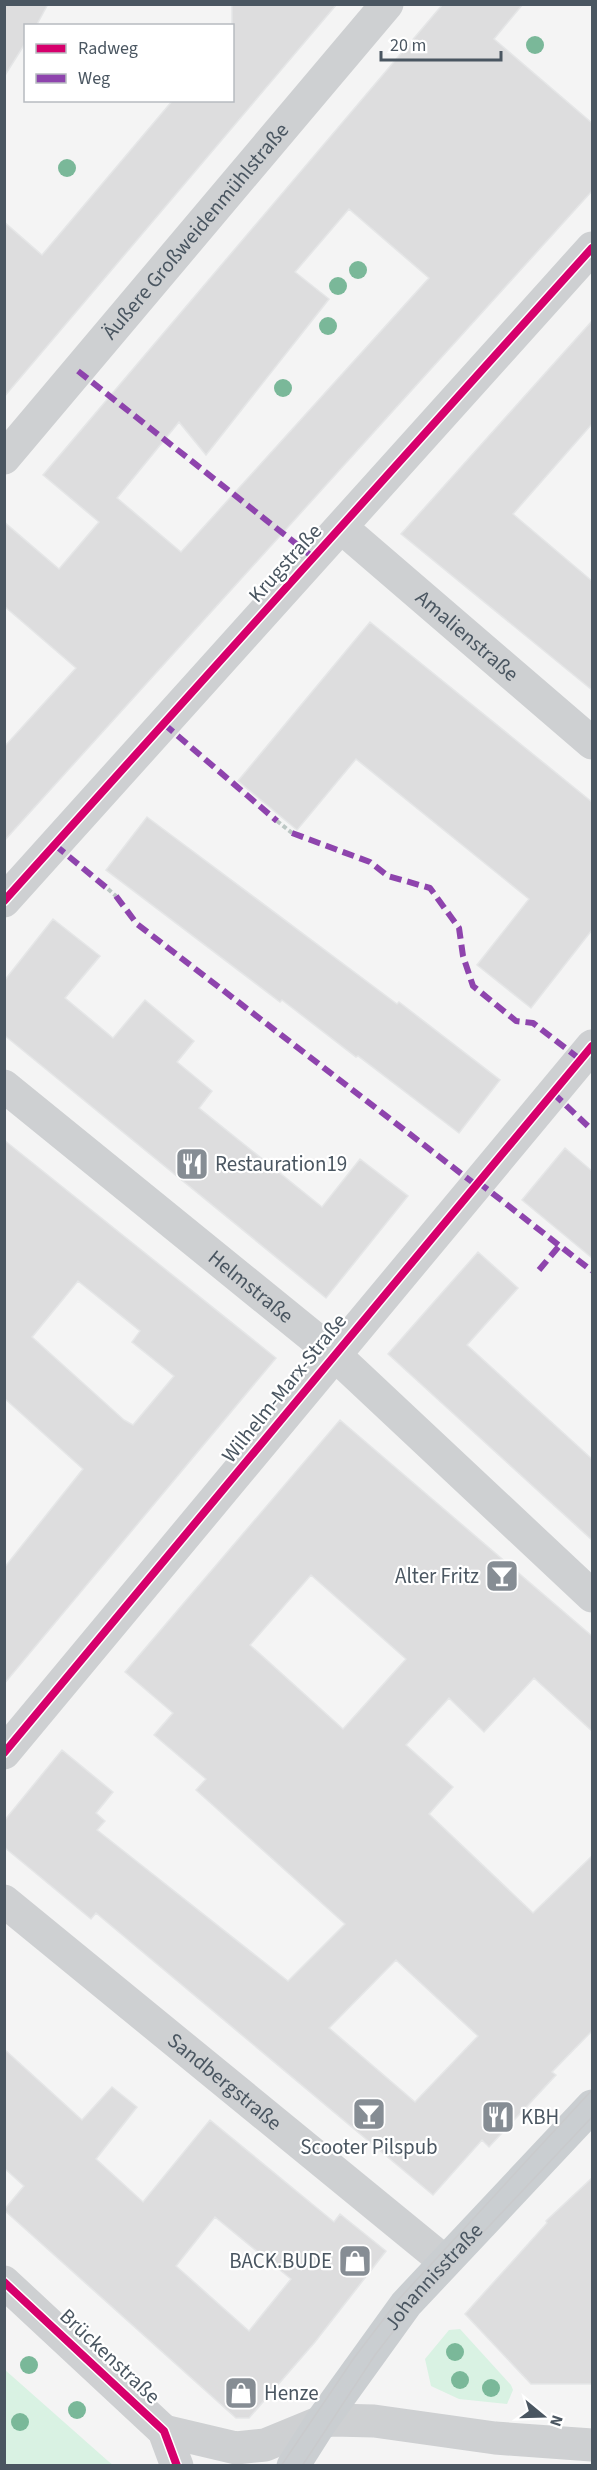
<svg xmlns="http://www.w3.org/2000/svg" width="597" height="2470" font-family="'Source Sans 3',sans-serif">
<style>
.green{fill:#d9f2e3}
.building{fill:#ddddde;stroke:#e5e6e7;stroke-width:1.5;fill-rule:evenodd}
.lines{fill:none;stroke-linecap:round;stroke-linejoin:round}
.path{stroke:#bcc7c4;stroke-width:4;stroke-dasharray:4.5 3;stroke-linecap:butt}
.minor{stroke:#ced0d2;stroke-width:33}
.major{stroke:#caced1;stroke-width:33}
.tram{stroke:#c9cacc;stroke-width:1.5}
.quiet{stroke:#8e44ad;stroke-width:6;stroke-dasharray:12 6;stroke-linecap:butt}
.cycleway-casing{stroke:#fff;stroke-width:11}
.cycleway{stroke:#d6006c;stroke-width:8}
.tree{fill:#7ab899}
.labels{text-anchor:middle;dominant-baseline:central;stroke-width:4.5;stroke-linejoin:round;paint-order:stroke}
.street-label{font-size:21px;fill:#4a5661;stroke:#fff}
.poi-label{font-size:21px;fill:#4a5661;stroke:#fff;text-anchor:start}
</style>
<rect width="100%" height="100%" fill="#f4f4f4"/>
<!-- green -->
<path class="green" d="M 460,2329 L 511,2385 L 513,2390 L 507,2404 L 459,2399 L 431,2386 L 425,2359 L 449,2330 Z
M 4,2369 L 108,2461 L 113,2465 L 5,2465 Z"/>
<!-- building -->
<path class="building" d="M 4,4 L 48,4 L 36,26 L 26,26 L 26,42 L 4,77 Z
M 232,4 L 337,4 L 4,397 L 4,222 L 42,255 L 173,100 L 232,100 Z
M 443,4 L 523,4 L 494,39 L 592,123 L 592,191 L 4,841 L 4,747 L 76,668 L 4,606 L 4,522 L 59,569 L 99,522 L 43,475 ZM 349,209 L 429,278 L 181,552 L 117,498 L 179,422 L 206,455 L 329,299 L 295,272 Z
M 592,321 L 592,424 L 513,514 L 592,581 L 592,690 L 401,534 Z
M 370,622 L 592,802 L 592,930 L 531,1008 L 477,965 L 529,899 L 356,759 L 297,830 L 238,781 Z
M 147,817 L 397,1004 L 399,1002 L 500,1080 L 459,1133 L 358,1056 L 356,1057 L 282,1000 L 280,1002 L 106,870 Z
M 53,919 L 100,956 L 65,998 L 113,1038 L 145,1000 L 194,1041 L 177,1062 L 212,1091 L 199,1108 L 322,1207 L 360,1159 L 408,1196 L 326,1298 L 4,1035 L 4,981 Z
M 4,1140 L 276,1358 L 4,1684 L 4,1568 L 83,1469 L 4,1398 ZM 78,1281 L 140,1331 L 132,1342 L 174,1376 L 133,1425 L 124,1420 L 32,1337 Z
M 565,1148 L 592,1171 L 592,1258 L 522,1200 Z
M 478,1252 L 518,1288 L 467,1345 L 592,1459 L 592,1540 L 388,1354 Z
M 340,1420 L 592,1636 L 592,1731 L 534,1678 L 484,1732 L 449,1698 L 406,1745 L 453,1787 L 429,1814 L 533,1913 L 592,1856 L 592,2031 L 552,2072 L 556,2075 L 489,2147 L 482,2140 L 433,2195 L 96,1913 L 91,1919 L 4,1847 L 4,1821 L 62,1750 L 113,1792 L 96,1813 L 105,1821 L 97,1830 L 288,1981 L 345,1924 L 196,1790 L 206,1779 L 154,1735 L 173,1713 L 125,1672 ZM 311,1575 L 406,1659 L 343,1729 L 250,1645 ZM 396,1960 L 478,2036 L 415,2102 L 329,2028 Z
M 4,2049 L 82,2120 L 112,2087 L 137,2107 L 96,2159 L 143,2202 L 210,2120 L 334,2222 L 340,2214 L 386,2251 L 315,2342 L 249,2418 L 236,2418 L 4,2210 L 24,2186 L 4,2168 ZM 215,2217 L 291,2279 L 249,2331 L 176,2266 Z
M 592,2178 L 592,2384 L 531,2384 L 465,2314 L 547,2223 L 546,2221 Z"/>
<g class="lines">
<!-- path -->
<path class="path" d="M 277,821 L 292,833
M 108,889 L 116,896"/>
<!-- minor -->
<g class="minor">
<path id="s1" d="M 4,458 L 387,4"/>
<path id="s2" d="M 342,528 L 592,743"/>
<path d="M 4,901 L 592,248"/>
<path id="s3" d="M 4,1086 L 334,1354 L 592,1596"/>
<path d="M 4,1753 L 592,1046"/>
<path id="s4" d="M 4,1901 L 444,2261"/>
<path d="M 4,2282 L 164,2431 L 177,2466"/>
<path d="M 164,2431 L 236,2448 L 265,2445 L 321,2422 L 333,2420 L 374,2421 L 495,2438 L 592,2445"/>
</g>
<!-- major -->
<path class="major" id="s5" d="M 293,2466 L 321,2422 L 406,2304 L 592,2106"/>
<!-- tram -->
<path class="tram" d="M 281,2466 L 354,2358 L 399,2299 L 592,2090
M 302,2466 L 375,2355 L 409,2311 L 592,2117"/>
<!-- quiet -->
<path class="quiet" d="M 78,371 L 314,558
M 164,724 L 277,821
M 292,833 L 370,862 L 388,876 L 430,888 L 459,928 L 463,956 L 473,986 L 516,1021 L 533,1023 L 581,1060
M 55,845 L 108,889
M 116,896 L 137,924 L 476,1185
M 553,1093 L 592,1130
M 478,1182 L 592,1271
M 539,1270 L 560,1245"/>
<!-- cycleway casing -->
<g class="cycleway-casing">
<path id="cycleway" d="M 4,901 L 592,248
M 4,1753 L 592,1046
M 4,2282 L 164,2431 L 177,2466"/>
</g>
<!-- cycleway -->
<use href="#cycleway" class="cycleway"/>
</g>
<!-- trees -->
<g class="tree">
<circle cx="535" cy="45" r="9"/>
<circle cx="67" cy="168" r="9"/>
<circle cx="358" cy="270" r="9"/>
<circle cx="338" cy="286" r="9"/>
<circle cx="328" cy="326" r="9"/>
<circle cx="283" cy="388" r="9"/>
<circle cx="455" cy="2352" r="9"/>
<circle cx="29" cy="2365" r="9"/>
<circle cx="460" cy="2380" r="9"/>
<circle cx="491" cy="2388" r="9"/>
<circle cx="77" cy="2410" r="9"/>
<circle cx="20" cy="2422" r="9"/>
</g>
<!-- icons -->
<defs>
<g id="restaurant-square" transform="scale(1.725)"><rect x="-9" y="-9" width="18" height="18" rx="4" fill="#868d94" stroke="#fff"/><path d="M-5-6h1v4h1v-4h1v4h1v-4h1v5L-1.5 .5V6h-2V.5L-5-1ZM5-6V6H3V1.5H1.5Q1.5-4 5-6Z" fill="#fff"/></g>
<g id="bar-square" transform="scale(1.725)"><rect x="-9" y="-9" width="18" height="18" rx="4" fill="#868d94" stroke="#fff"/><path d="M-6-5H6L.8 .8V4.5H3.5V6h-7V4.5H-.8V.8Z" fill="#fff"/></g>
<g id="shop-square" transform="scale(1.725)"><rect x="-9" y="-9" width="18" height="18" rx="4" fill="#868d94" stroke="#fff"/><path d="M-5-2.5h2.3a2.7 3.5 0 0 1 5.4 0H5L5.5 6h-11ZM-1.5-2.5h3a1.5 2.3 0 0 0-3 0Z" fill="#fff"/></g>
</defs>
<g fill-rule="evenodd">
<use href="#restaurant-square" x="192" y="1164"/>
<use href="#bar-square" x="502" y="1576"/>
<use href="#bar-square" x="369" y="2114"/>
<use href="#restaurant-square" x="498" y="2117"/>
<use href="#shop-square" x="355" y="2261"/>
<use href="#shop-square" x="241" y="2393"/>
</g>
<g class="labels">
<!-- street labels -->
<g class="street-label">
<text stroke="none"><textPath href="#s1" startOffset="297">Äußere Großweidenmühlstraße</textPath></text>
<text transform="translate(285 563) rotate(-48)">Krugstraße</text>
<text stroke="none"><textPath href="#s2" startOffset="165">Amalienstraße</textPath></text>
<text stroke="none"><textPath href="#s3" startOffset="318">Helmstraße</textPath></text>
<text transform="translate(284 1388) rotate(-51)">Wilhelm-Marx-Straße</text>
<text stroke="none"><textPath href="#s4" startOffset="285">Sandbergstraße</textPath></text>
<text stroke="none"><textPath href="#s5" startOffset="236">Johannisstraße</textPath></text>
<text transform="translate(110 2356) rotate(43)">Brückenstraße</text>
</g>
<!-- poi labels -->
<g class="poi-label">
<text x="215" y="1164">Restauration19</text>
<text x="479" y="1576" text-anchor="end">Alter Fritz</text>
<text x="521" y="2117">KBH</text>
<text x="369" y="2147" text-anchor="middle">Scooter Pilspub</text>
<text x="332" y="2261" text-anchor="end">BACK.BUDE</text>
<text x="264" y="2393">Henze</text>
</g>
</g>
<!-- border -->
<rect width="597" height="2470" fill="none" stroke="#4a5661" stroke-width="12"/>
<!-- legend -->
<rect x="24" y="24" width="210" height="78" fill="#ffffff" stroke="#b7bbc0" stroke-width="1.5"/>
<rect x="36" y="44" width="30" height="9" fill="#d6006c" stroke="#b7bbc0" stroke-width="1.5"/>
<text x="78" y="54" font-size="18" fill="#4a5661">Radweg</text>
<rect x="36" y="74" width="30" height="9" fill="#8e44ad" stroke="#b7bbc0" stroke-width="1.5"/>
<text x="78" y="84" font-size="18" fill="#4a5661">Weg</text>
<!-- north arrow -->
<g transform="translate(543 2416) rotate(109)" stroke="#ffffff" stroke-width="4.5" paint-order="stroke">
<path d="M0-4.5L10 22L0 15L-10 22Z" fill="#4a5661"/>
<text y="-9" font-size="16" font-weight="bold" text-anchor="middle" fill="#4a5661">N</text>
</g>
<!-- scale -->
<path d="M381 51v9h120v-9" fill="none" stroke="#4a5661" stroke-width="3"/>
<text x="390" y="51" font-size="18" fill="#4a5661" stroke="#ffffff" stroke-width="4.5" paint-order="stroke">20 m</text>
</svg>
